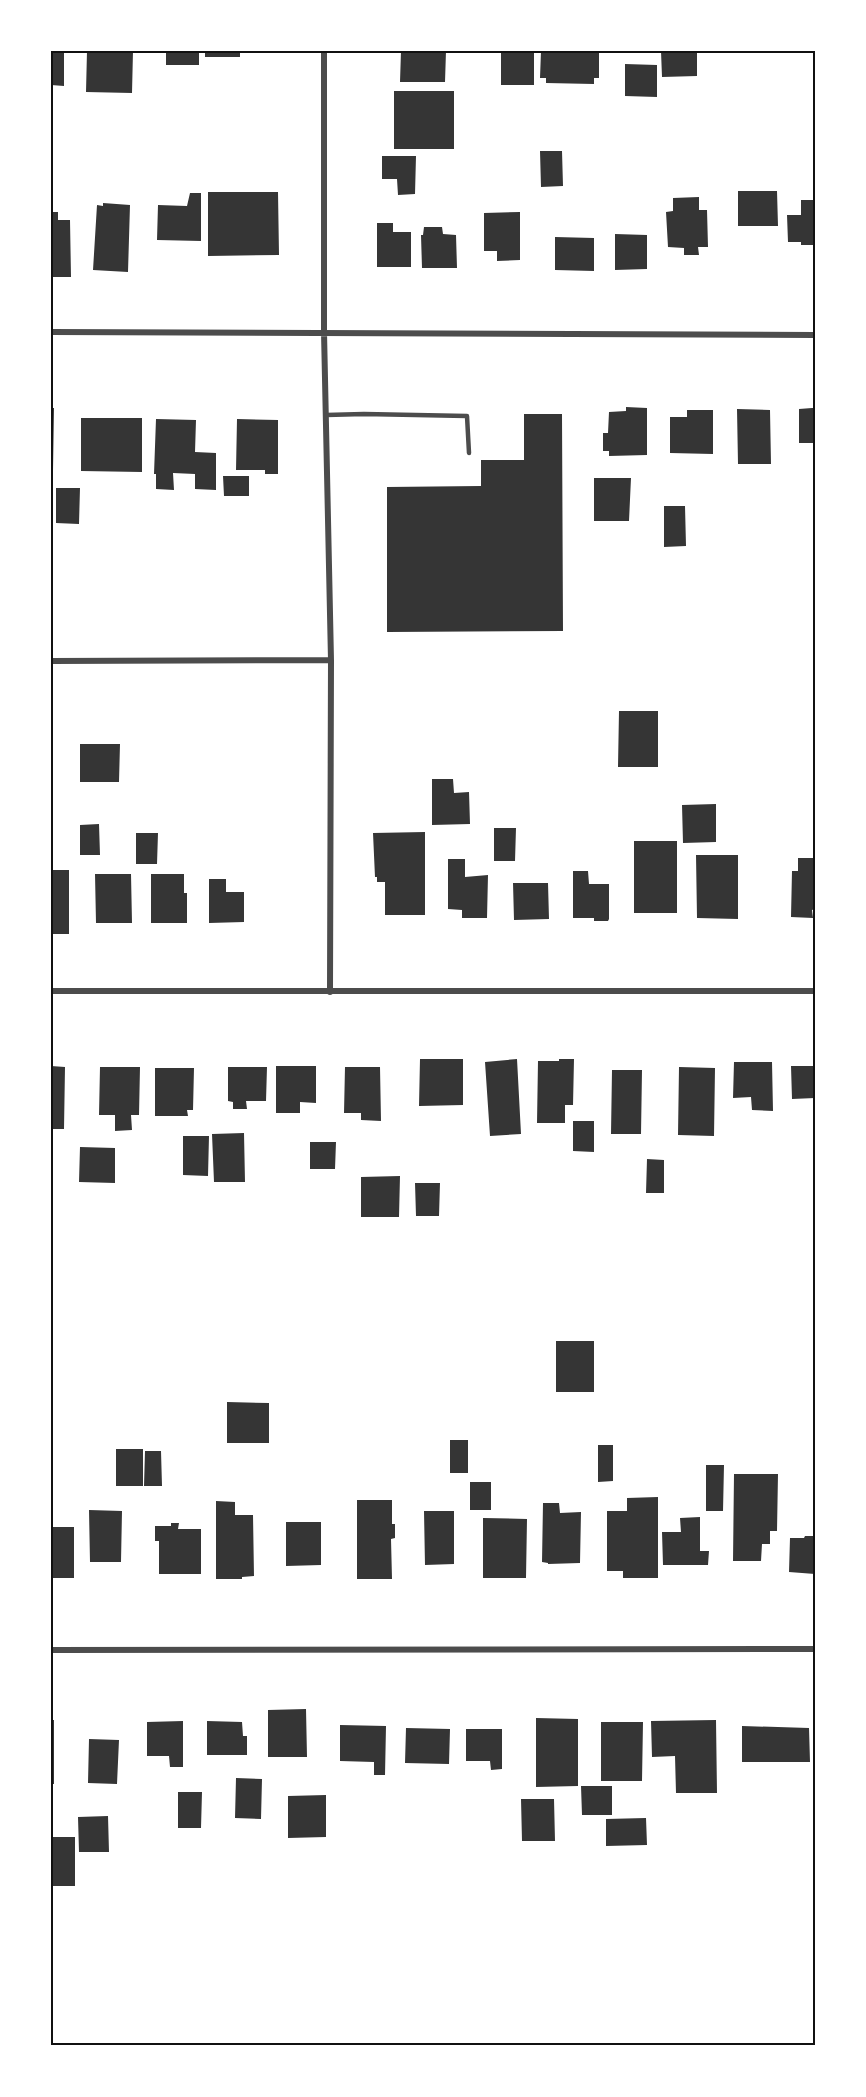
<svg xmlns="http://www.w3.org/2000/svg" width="866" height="2097" font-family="'Golos Text',sans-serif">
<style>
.building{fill:#353535}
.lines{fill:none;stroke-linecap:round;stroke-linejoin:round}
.service{stroke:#4c4c4c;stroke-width:4.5}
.minor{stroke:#4c4c4c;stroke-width:6}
.neatline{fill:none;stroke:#111;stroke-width:2}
</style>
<rect width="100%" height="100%" fill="#fff"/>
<!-- building -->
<path class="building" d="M 51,51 L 64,51 L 64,86 L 51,85 Z
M 87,51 L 133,51 L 132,93 L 86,92 Z
M 166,51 L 199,51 L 199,65 L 166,65 Z
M 205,51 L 240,51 L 240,57 L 205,57 Z
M 401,51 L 446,51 L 445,82 L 400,82 Z
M 501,51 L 534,51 L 534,85 L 501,85 Z
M 541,51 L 599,51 L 599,78 L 594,78 L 594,84 L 546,83 L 546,78 L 540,78 Z
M 661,51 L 697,51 L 697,76 L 662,77 Z
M 625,64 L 657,65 L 657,97 L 625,96 Z
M 394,91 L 454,91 L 454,149 L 394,149 Z
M 540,151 L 562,151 L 563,186 L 541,187 Z
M 382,156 L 416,156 L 415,194 L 398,195 L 397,179 L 382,179 Z
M 738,191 L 777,191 L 778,226 L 738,226 Z
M 208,192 L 278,192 L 279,255 L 208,256 Z
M 190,193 L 201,193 L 201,241 L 157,240 L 158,205 L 187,206 Z
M 699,197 L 699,210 L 707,210 L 708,247 L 698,247 L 699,255 L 684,255 L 684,248 L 668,247 L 666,212 L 673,211 L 673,198 Z
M 801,200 L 815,200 L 815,245 L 801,245 L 801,242 L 788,242 L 787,215 L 801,215 Z
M 103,203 L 130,205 L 128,272 L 93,270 L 97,205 L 103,206 Z
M 51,212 L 58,212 L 58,220 L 70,220 L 71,277 L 51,277 Z
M 520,212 L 520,260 L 497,261 L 497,251 L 484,251 L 484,213 Z
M 377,223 L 393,223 L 393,232 L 411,232 L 411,267 L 377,267 Z
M 424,227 L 442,227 L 443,234 L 456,235 L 457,268 L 422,268 L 421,235 L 423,235 Z
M 615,234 L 647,235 L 647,269 L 615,270 Z
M 555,237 L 594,238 L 594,271 L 555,270 Z
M 626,407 L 647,408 L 647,455 L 609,456 L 609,451 L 603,451 L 603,433 L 608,433 L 609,412 L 626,411 Z
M 51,408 L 54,408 L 53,470 L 51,470 Z
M 812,408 L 815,408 L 815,443 L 799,443 L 799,409 Z
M 737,409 L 770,410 L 771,464 L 738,464 Z
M 687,410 L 713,410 L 713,454 L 670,453 L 670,417 L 687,417 Z
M 524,414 L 562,414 L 563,631 L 387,632 L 387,487 L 481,486 L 481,460 L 524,460 Z
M 81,418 L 142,418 L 142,472 L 81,471 Z
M 156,419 L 196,420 L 195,452 L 216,453 L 216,490 L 195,489 L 195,474 L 173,473 L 174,490 L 156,489 L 156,474 L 154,474 Z
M 237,419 L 278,420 L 278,474 L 265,474 L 265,470 L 236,470 Z
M 223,476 L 249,476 L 249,496 L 224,496 Z
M 594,478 L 631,478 L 629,521 L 594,521 Z
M 56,488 L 80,488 L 79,524 L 56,523 Z
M 664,506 L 685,506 L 686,546 L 664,547 Z
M 619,711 L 658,711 L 658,767 L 618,767 Z
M 80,744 L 120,744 L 119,782 L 80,782 Z
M 432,779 L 453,779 L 454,793 L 469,792 L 470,824 L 432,825 Z
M 716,804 L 716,842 L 683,843 L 682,805 Z
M 99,824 L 100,855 L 80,855 L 80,825 Z
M 494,828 L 516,828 L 515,861 L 494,861 Z
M 425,832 L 425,915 L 385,915 L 385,882 L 377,882 L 377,877 L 375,877 L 373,833 Z
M 136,833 L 158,833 L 157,864 L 136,864 Z
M 634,841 L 677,841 L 677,913 L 634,913 Z
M 696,855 L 738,855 L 738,919 L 697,918 Z
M 798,858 L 815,858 L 815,909 L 812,910 L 813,918 L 791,917 L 792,871 L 798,871 Z
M 448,859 L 465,859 L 465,877 L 488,875 L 487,918 L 462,918 L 462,910 L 448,909 Z
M 51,870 L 69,870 L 69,934 L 51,934 Z
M 573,871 L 588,871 L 589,884 L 609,884 L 609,919 L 608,921 L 594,921 L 594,918 L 573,918 Z
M 95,874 L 131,874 L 132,923 L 96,923 Z
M 151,874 L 184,874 L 184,893 L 187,893 L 187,923 L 151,923 Z
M 209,879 L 226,879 L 226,892 L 244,892 L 244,922 L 209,923 Z
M 513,883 L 548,883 L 549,919 L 514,920 Z
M 420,1059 L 463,1059 L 463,1105 L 419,1106 Z
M 517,1059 L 521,1134 L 490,1136 L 485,1062 Z
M 559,1059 L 574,1059 L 573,1105 L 565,1105 L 565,1123 L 537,1123 L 538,1061 L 559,1061 Z
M 734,1062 L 772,1062 L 773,1111 L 752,1110 L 751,1097 L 733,1098 Z
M 51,1066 L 65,1067 L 64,1129 L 51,1129 Z
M 276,1066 L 316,1066 L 316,1103 L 300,1102 L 300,1113 L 276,1113 Z
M 791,1066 L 815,1066 L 815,1098 L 792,1099 Z
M 100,1067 L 140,1067 L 139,1115 L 131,1115 L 132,1130 L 115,1131 L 115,1115 L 99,1115 Z
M 228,1067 L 267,1067 L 266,1101 L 246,1101 L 247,1109 L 233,1109 L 233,1102 L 228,1101 Z
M 345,1067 L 380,1067 L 381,1121 L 361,1120 L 361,1113 L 344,1113 Z
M 679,1067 L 715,1068 L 714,1136 L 678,1135 Z
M 155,1068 L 194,1068 L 193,1110 L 187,1110 L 188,1116 L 155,1116 Z
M 612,1070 L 642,1070 L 641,1134 L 611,1134 Z
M 573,1121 L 594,1121 L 594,1152 L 573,1151 Z
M 244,1133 L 245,1182 L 214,1182 L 212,1134 Z
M 183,1136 L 209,1136 L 208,1176 L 183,1175 Z
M 310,1142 L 336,1142 L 335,1169 L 310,1169 Z
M 80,1147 L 115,1148 L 115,1183 L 79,1182 Z
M 647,1159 L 664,1160 L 664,1193 L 646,1193 Z
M 400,1176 L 399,1217 L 361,1217 L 361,1177 Z
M 415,1183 L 440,1183 L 439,1216 L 416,1216 Z
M 556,1341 L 594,1341 L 594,1392 L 556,1392 Z
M 227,1402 L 269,1403 L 269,1443 L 227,1443 Z
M 450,1440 L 468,1440 L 468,1473 L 450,1473 Z
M 598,1445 L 613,1445 L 613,1481 L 598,1482 Z
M 116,1449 L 143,1449 L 143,1486 L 116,1486 Z
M 145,1451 L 161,1451 L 162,1486 L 144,1486 Z
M 706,1465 L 724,1465 L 723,1511 L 706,1511 Z
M 734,1474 L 778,1474 L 777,1531 L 770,1531 L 770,1544 L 762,1544 L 761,1561 L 733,1561 Z
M 470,1482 L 491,1482 L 491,1510 L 470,1510 Z
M 658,1497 L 658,1578 L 623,1578 L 623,1571 L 607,1571 L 607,1511 L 627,1511 L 627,1498 Z
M 357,1500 L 392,1500 L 392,1524 L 395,1524 L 395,1538 L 391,1539 L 392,1579 L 357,1579 Z
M 216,1501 L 235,1502 L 235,1515 L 253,1515 L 254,1576 L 242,1577 L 242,1579 L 216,1579 Z
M 543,1503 L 559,1503 L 560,1513 L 581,1512 L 580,1563 L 548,1564 L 548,1563 L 542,1562 Z
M 89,1510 L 122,1511 L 121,1562 L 90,1562 Z
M 424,1511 L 454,1511 L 454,1564 L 425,1565 Z
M 700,1517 L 700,1551 L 709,1551 L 708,1565 L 663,1565 L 662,1532 L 681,1532 L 680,1518 Z
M 483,1518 L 527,1519 L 526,1578 L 483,1578 Z
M 286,1522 L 321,1522 L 321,1565 L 286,1566 Z
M 171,1523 L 179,1523 L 178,1529 L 201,1529 L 201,1574 L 159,1574 L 159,1541 L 155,1541 L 155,1526 L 171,1526 Z
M 51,1527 L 74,1527 L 74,1578 L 51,1578 Z
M 805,1536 L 815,1536 L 815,1574 L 789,1572 L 790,1538 L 804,1538 Z
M 306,1709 L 307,1757 L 268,1757 L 268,1710 Z
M 536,1718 L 578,1719 L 578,1786 L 536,1787 Z
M 51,1720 L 54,1720 L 54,1784 L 51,1784 Z
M 716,1720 L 717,1793 L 676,1793 L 675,1756 L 652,1757 L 651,1721 Z
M 183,1721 L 183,1767 L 170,1767 L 169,1756 L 147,1756 L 147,1722 Z
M 207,1721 L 242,1722 L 243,1736 L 247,1736 L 247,1755 L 207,1755 Z
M 601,1722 L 643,1722 L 642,1781 L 601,1781 Z
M 340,1725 L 386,1726 L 385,1775 L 374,1775 L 374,1762 L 340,1761 Z
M 742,1726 L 809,1728 L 810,1762 L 742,1762 Z
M 406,1728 L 450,1729 L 449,1764 L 405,1763 Z
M 466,1729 L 502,1729 L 502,1769 L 491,1770 L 490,1761 L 466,1761 Z
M 89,1739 L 119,1740 L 117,1784 L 88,1783 Z
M 236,1778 L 262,1779 L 261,1819 L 235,1818 Z
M 581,1786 L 612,1786 L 612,1815 L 582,1815 Z
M 178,1792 L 202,1792 L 201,1828 L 178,1828 Z
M 326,1795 L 326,1837 L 288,1838 L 288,1796 Z
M 521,1799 L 554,1799 L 555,1841 L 522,1841 Z
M 108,1816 L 109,1852 L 79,1852 L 78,1817 Z
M 646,1818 L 647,1845 L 606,1846 L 606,1819 Z
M 51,1837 L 75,1837 L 75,1886 L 51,1886 Z"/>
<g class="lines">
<!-- service -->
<path class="service" d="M 326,415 L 364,414 L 467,416 L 469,453"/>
<!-- minor -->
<path class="minor" d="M 324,51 L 324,332 L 331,660 L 330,992
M 51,332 L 815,335
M 51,661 L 331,660
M 51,991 L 815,991
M 51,1650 L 815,1649"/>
</g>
<!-- border -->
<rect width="866" height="2097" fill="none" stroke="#ffffff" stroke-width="105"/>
<rect x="52" y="52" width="762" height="1992" class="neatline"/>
</svg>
